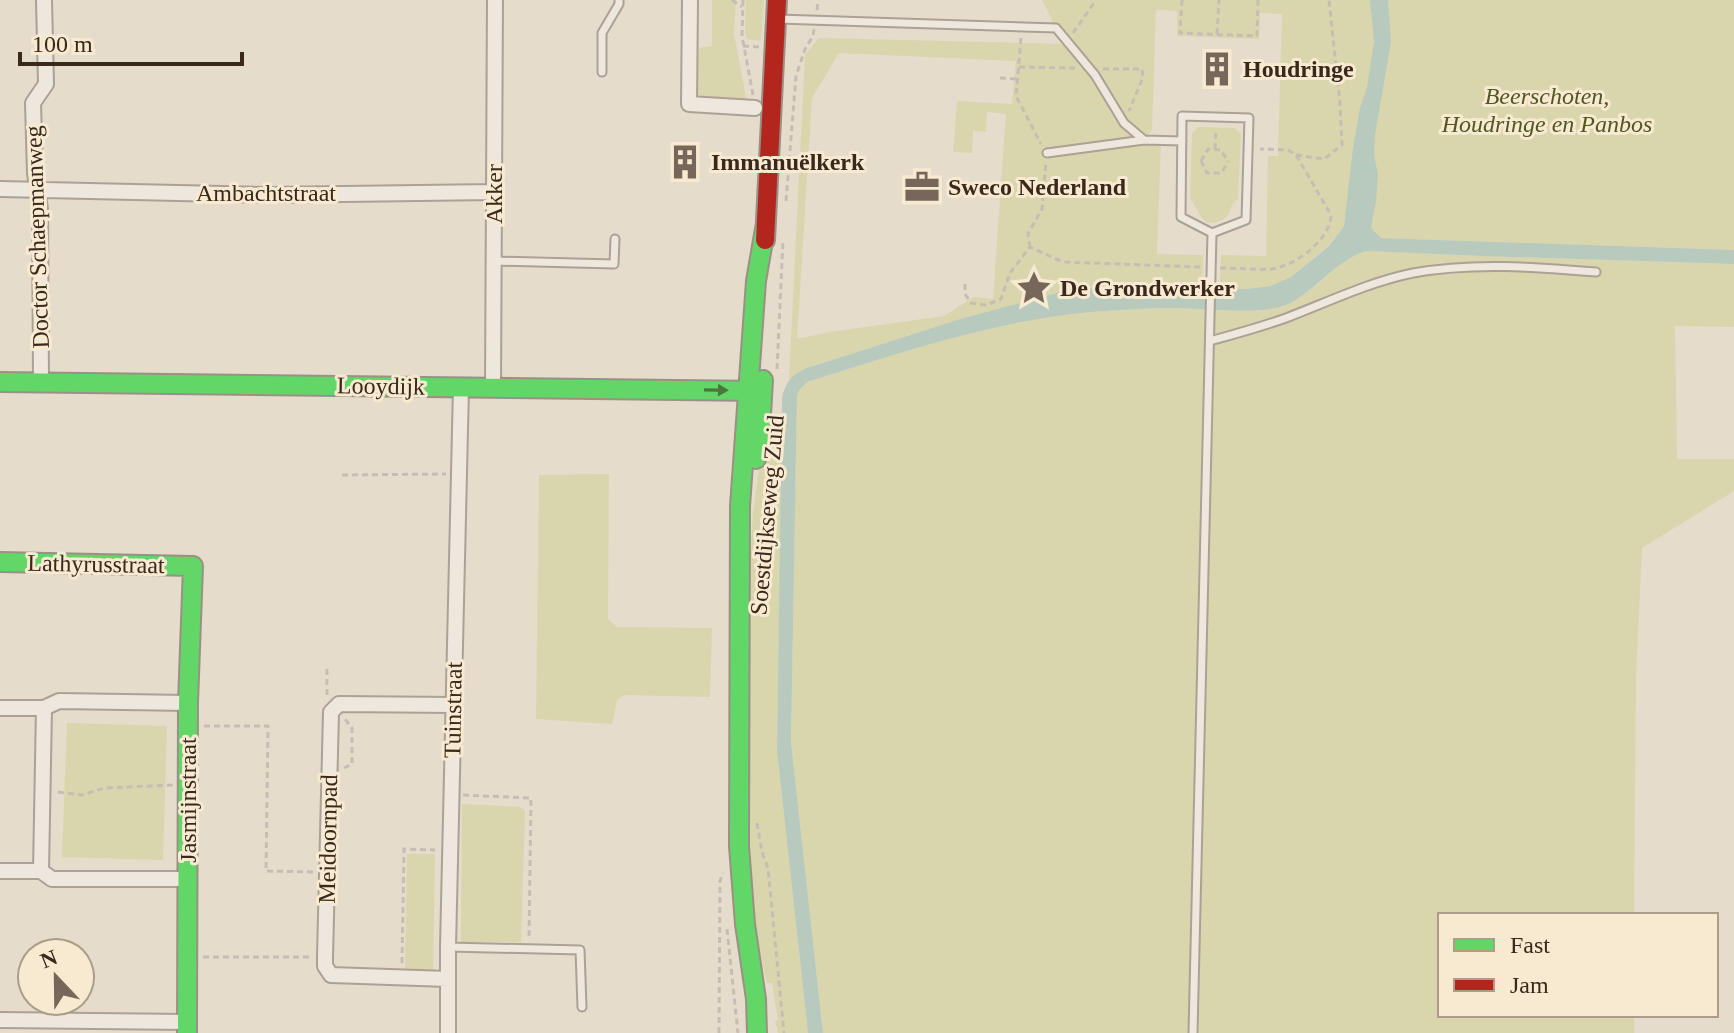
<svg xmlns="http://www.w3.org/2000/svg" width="1734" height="1033" font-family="Georgia,serif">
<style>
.green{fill:#d9d5ad;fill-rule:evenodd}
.water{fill:#b8cabd}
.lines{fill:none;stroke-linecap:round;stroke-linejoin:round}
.lane-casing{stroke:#aba195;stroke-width:11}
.street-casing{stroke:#aba195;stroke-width:18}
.fast-casing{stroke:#9a9085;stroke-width:22}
.jam-casing{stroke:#9a9085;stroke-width:22}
.path{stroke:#c6beb5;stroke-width:3;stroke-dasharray:6 4;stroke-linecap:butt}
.lane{stroke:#eee7de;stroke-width:7}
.street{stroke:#eee7de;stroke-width:14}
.fast{stroke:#63d668;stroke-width:18}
.jam{stroke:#b3261e;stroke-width:18}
.oneway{fill:#4c763e}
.labels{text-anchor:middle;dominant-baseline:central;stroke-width:6;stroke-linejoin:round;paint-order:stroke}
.poi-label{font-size:24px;font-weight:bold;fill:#3a281c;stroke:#f8e9d1;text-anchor:start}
.park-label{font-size:24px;font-style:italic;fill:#4f5822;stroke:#f8e9d1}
.street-label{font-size:24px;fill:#3a281c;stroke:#f8e9d1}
</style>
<rect width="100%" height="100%" fill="#e6dccc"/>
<!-- green -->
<path class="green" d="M 712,0 L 736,0 L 734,34 L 747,102 L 695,98 L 699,48 L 712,46 Z
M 746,0 L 764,0 L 761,41 L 747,39 L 745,33 Z
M 1042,0 L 1734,0 L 1734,250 L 1381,238 L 1371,228 L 1360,115 L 1344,226 L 1329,245 L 1291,277 L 1270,286 L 1247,289 L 1220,288 L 1221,255 L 1266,256 L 1268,156 L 1278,156 L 1282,14 L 1260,13 L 1259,39 L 1177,36 L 1177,11 L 1156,10 L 1152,129 L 1145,140 L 1161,141 L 1157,254 L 1203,255 L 1202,288 L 1182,282 L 1121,285 L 1068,290 L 960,319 L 875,346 L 804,369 L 789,380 L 805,55 L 819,38 L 1069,44 L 1056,28 ZM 839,53 L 1016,61 L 1012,104 L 957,101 L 953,152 L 972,153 L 973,131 L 986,132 L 987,112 L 1006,114 L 993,299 L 974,297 L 944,316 L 830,332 L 797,339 L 812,98 Z
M 1198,127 L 1235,128 L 1241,134 L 1238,199 C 1230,204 1232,208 1228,215 C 1226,218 1220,221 1217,222 C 1200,227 1199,208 1190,199 L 1192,133 Z
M 1366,251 L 1482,256 L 1734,264 L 1734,327 L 1675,326 L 1677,459 L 1734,459 L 1734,491 L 1642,548 L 1636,677 L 1634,915 L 1440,915 L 1440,1015 L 1634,1015 L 1634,1033 L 823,1033 L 791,742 L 797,395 L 800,388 L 807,382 C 900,353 993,321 1091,312 C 1119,310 1148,308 1176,308 C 1205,309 1254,314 1280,307 C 1312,298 1333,261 1366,251 Z
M 763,438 L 782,439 L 777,751 L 808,1033 L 778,1033 L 775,1021 L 778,1020 L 772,983 L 767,983 L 754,926 L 749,861 L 746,693 L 748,590 L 753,513 Z
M 609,474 L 608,619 L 617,627 L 712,628 L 710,697 L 624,695 L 617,700 L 612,724 L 536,719 L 539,475 Z
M 67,723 L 167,726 L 163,860 L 62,857 Z
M 462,804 L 520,807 L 525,811 L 521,942 L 461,942 Z
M 407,854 L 435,854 L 433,974 L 405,973 Z"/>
<!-- water -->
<path class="water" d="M 1370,0 L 1388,0 L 1391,42 L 1375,134 L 1374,156 L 1378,174 L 1376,201 L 1371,228 L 1381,238 L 1734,250 L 1734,264 L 1482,256 L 1366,251 C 1333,261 1311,298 1280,307 C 1254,314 1205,309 1176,308 C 1148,308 1119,310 1091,312 C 993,321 900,353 807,382 L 800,389 L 797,395 L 791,742 L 823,1033 L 808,1033 L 777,751 L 782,398 C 785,383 791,376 804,369 L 960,319 L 1068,290 L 1121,285 L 1182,282 L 1202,288 L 1247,289 L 1270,286 L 1291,277 L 1329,246 L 1344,226 L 1353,148 L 1360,108 L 1367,87 L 1374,42 Z"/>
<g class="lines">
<!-- lane casing -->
<g class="lane-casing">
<path id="lane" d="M 778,19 L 1056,28 L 1095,75 L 1124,123 L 1144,140 L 1182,141
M 602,72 L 602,33 L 619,4 L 619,0
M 1047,153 L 1144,140
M 494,261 L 614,264 L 615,239
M 1210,341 C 1235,334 1261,327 1286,318 C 1328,302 1369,282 1413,273 C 1473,262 1535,267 1596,272
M 448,947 L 580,950 L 582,1007
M 1193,1033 L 1212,233 L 1246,220 L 1249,118 L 1182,116 L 1181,217 L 1212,233"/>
</g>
<!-- street casing -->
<g class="street-casing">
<path id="street" d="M 690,0 L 689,104 L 755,108
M 0,189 L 267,195 L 494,192
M 41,382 L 40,209 L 35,173 L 33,103 L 46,84 L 44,0
M 493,387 L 495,0
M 0,708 L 44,708 L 59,701 L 188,703
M 0,871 L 41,871 L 52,879 L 187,879
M 41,871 L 44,708
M 448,979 L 331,975 L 325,966 L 325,957 L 331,712 L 339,704 L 454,705
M 0,1020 L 188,1022
M 448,1033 L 448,947 L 461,387"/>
</g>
<!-- fast casing -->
<g class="fast-casing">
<path id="fast" d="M 0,382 L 760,391
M 756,459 L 760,433 L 763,380
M 0,562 L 193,566 L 188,703 L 187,1033
M 757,1033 L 756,999 L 745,924 L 739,846 L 740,506 L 756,281 L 765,229"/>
</g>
<!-- jam casing -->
<g class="jam-casing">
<path id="jam" d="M 765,240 L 777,0"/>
</g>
<!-- path -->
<path class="path" d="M 732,0 L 742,7
M 743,0 L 742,36 L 753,95
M 1182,0 L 1180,33 L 1257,36 L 1258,0
M 817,10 L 818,0
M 1073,33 L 1096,0
M 1217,34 L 1219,0
M 1021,38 L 1016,96 L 1041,144
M 743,46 L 760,47
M 1019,67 L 1075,68
M 1103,69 L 1142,69 L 1143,77 L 1129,111
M 1000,78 L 1018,79
M 1215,149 L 1216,129
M 1296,155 L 1324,159 L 1342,145 L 1340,104 L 1329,0
M 1201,161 L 1207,173 L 1221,173 L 1228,162
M 1201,161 L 1208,149 L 1221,150 L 1228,162
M 786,201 L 796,76 L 805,49 L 813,36 L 814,29
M 1030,247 L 1028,234 L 1042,209 L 1046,162
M 1220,268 C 1237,268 1255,270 1272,269 C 1295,266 1331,239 1331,215 L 1296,155 L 1288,150 L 1260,149
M 965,284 L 965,294 L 971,303 L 986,305 L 1001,299 L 1010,273 L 1030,247 L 1063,262 L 1200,267
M 777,369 L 783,241
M 342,475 L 446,474
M 758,576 L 773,465
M 327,669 L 327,697
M 204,726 L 268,726 L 266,871 L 313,872
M 344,768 L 352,764 L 352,728 L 345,719
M 58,792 L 81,795 L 104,788 L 173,785
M 463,795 L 531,798 L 529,939
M 757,823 L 762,852 L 768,868 L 784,1033
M 727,929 L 738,1033
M 203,957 L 312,957
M 402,963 L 404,849 L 435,850
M 719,1033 L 720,881 L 723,873"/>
<!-- lane -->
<use href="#lane" class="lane"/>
<!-- street -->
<use href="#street" class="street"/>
<!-- fast -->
<use href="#fast" class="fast"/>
<!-- jam -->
<use href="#jam" class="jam"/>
</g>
<!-- one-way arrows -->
<defs><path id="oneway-solid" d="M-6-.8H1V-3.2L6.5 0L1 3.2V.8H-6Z" transform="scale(2)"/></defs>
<use class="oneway" href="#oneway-solid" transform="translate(716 390) rotate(1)"/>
<!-- icons -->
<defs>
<g id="building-bare" transform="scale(2.76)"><path d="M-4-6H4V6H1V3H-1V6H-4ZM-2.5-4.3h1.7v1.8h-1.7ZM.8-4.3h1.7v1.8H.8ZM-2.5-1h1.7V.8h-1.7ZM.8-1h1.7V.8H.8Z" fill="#76675a" stroke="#f8e9d1" stroke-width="2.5" paint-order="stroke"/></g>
<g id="office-bare" transform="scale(2.76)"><path d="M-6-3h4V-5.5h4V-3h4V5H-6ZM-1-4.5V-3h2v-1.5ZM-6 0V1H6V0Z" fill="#76675a" stroke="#f8e9d1" stroke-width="2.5" paint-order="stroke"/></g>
<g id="sight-bare" transform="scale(2.76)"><path d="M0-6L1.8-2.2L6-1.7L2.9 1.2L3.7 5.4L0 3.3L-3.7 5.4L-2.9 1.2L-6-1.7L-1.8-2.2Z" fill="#76675a" stroke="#f8e9d1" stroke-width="2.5" paint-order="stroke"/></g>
</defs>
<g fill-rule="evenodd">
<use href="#building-bare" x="1217" y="69"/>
<use href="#building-bare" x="685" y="162"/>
<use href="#office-bare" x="922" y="187"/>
<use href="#sight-bare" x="1034" y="288"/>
</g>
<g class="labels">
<!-- poi labels -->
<g class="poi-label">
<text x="1243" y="69">Houdringe</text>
<text x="711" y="162">Immanuëlkerk</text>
<text x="948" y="187">Sweco Nederland</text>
<text x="1060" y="288">De Grondwerker</text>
</g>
<!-- park labels -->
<g class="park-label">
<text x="1547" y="96">Beerschoten,<tspan x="1547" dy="28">Houdringe en Panbos</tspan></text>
</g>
<!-- street labels -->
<g class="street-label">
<text x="266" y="193">Ambachtstraat</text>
<text transform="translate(494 194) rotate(-90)">Akker</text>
<text transform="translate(37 237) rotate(-92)">Doctor Schaepmanweg</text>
<text transform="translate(381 386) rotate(1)">Looydijk</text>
<text transform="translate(767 515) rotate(-85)">Soestdijkseweg Zuid</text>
<text transform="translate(96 564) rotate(1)">Lathyrusstraat</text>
<text transform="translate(453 710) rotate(-89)">Tuinstraat</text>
<text transform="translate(188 800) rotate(-90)">Jasmijnstraat</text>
<text transform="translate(328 839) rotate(-89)">Meidoornpad</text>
</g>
</g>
<!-- legend -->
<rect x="1438" y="913" width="280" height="104" fill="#f8e9d1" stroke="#ac9c89" stroke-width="2"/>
<rect x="1454" y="939" width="40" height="12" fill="#63d668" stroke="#ac9c89" stroke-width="2"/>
<text x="1510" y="953" font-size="24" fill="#3a281c">Fast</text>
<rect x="1454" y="979" width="40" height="12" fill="#b3261e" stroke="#ac9c89" stroke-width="2"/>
<text x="1510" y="993" font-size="24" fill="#3a281c">Jam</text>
<!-- north arrow -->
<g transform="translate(56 977) rotate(338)"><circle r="38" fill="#f8e9d1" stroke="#ac9c89" stroke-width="2"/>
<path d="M0-6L14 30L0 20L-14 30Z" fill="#76675a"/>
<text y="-12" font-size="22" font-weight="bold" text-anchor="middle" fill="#3a281c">N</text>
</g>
<!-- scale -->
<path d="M20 52v12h222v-12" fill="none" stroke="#3a281c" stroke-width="4"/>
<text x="32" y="52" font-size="24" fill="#3a281c" stroke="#f8e9d1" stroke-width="6" paint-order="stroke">100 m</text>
</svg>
